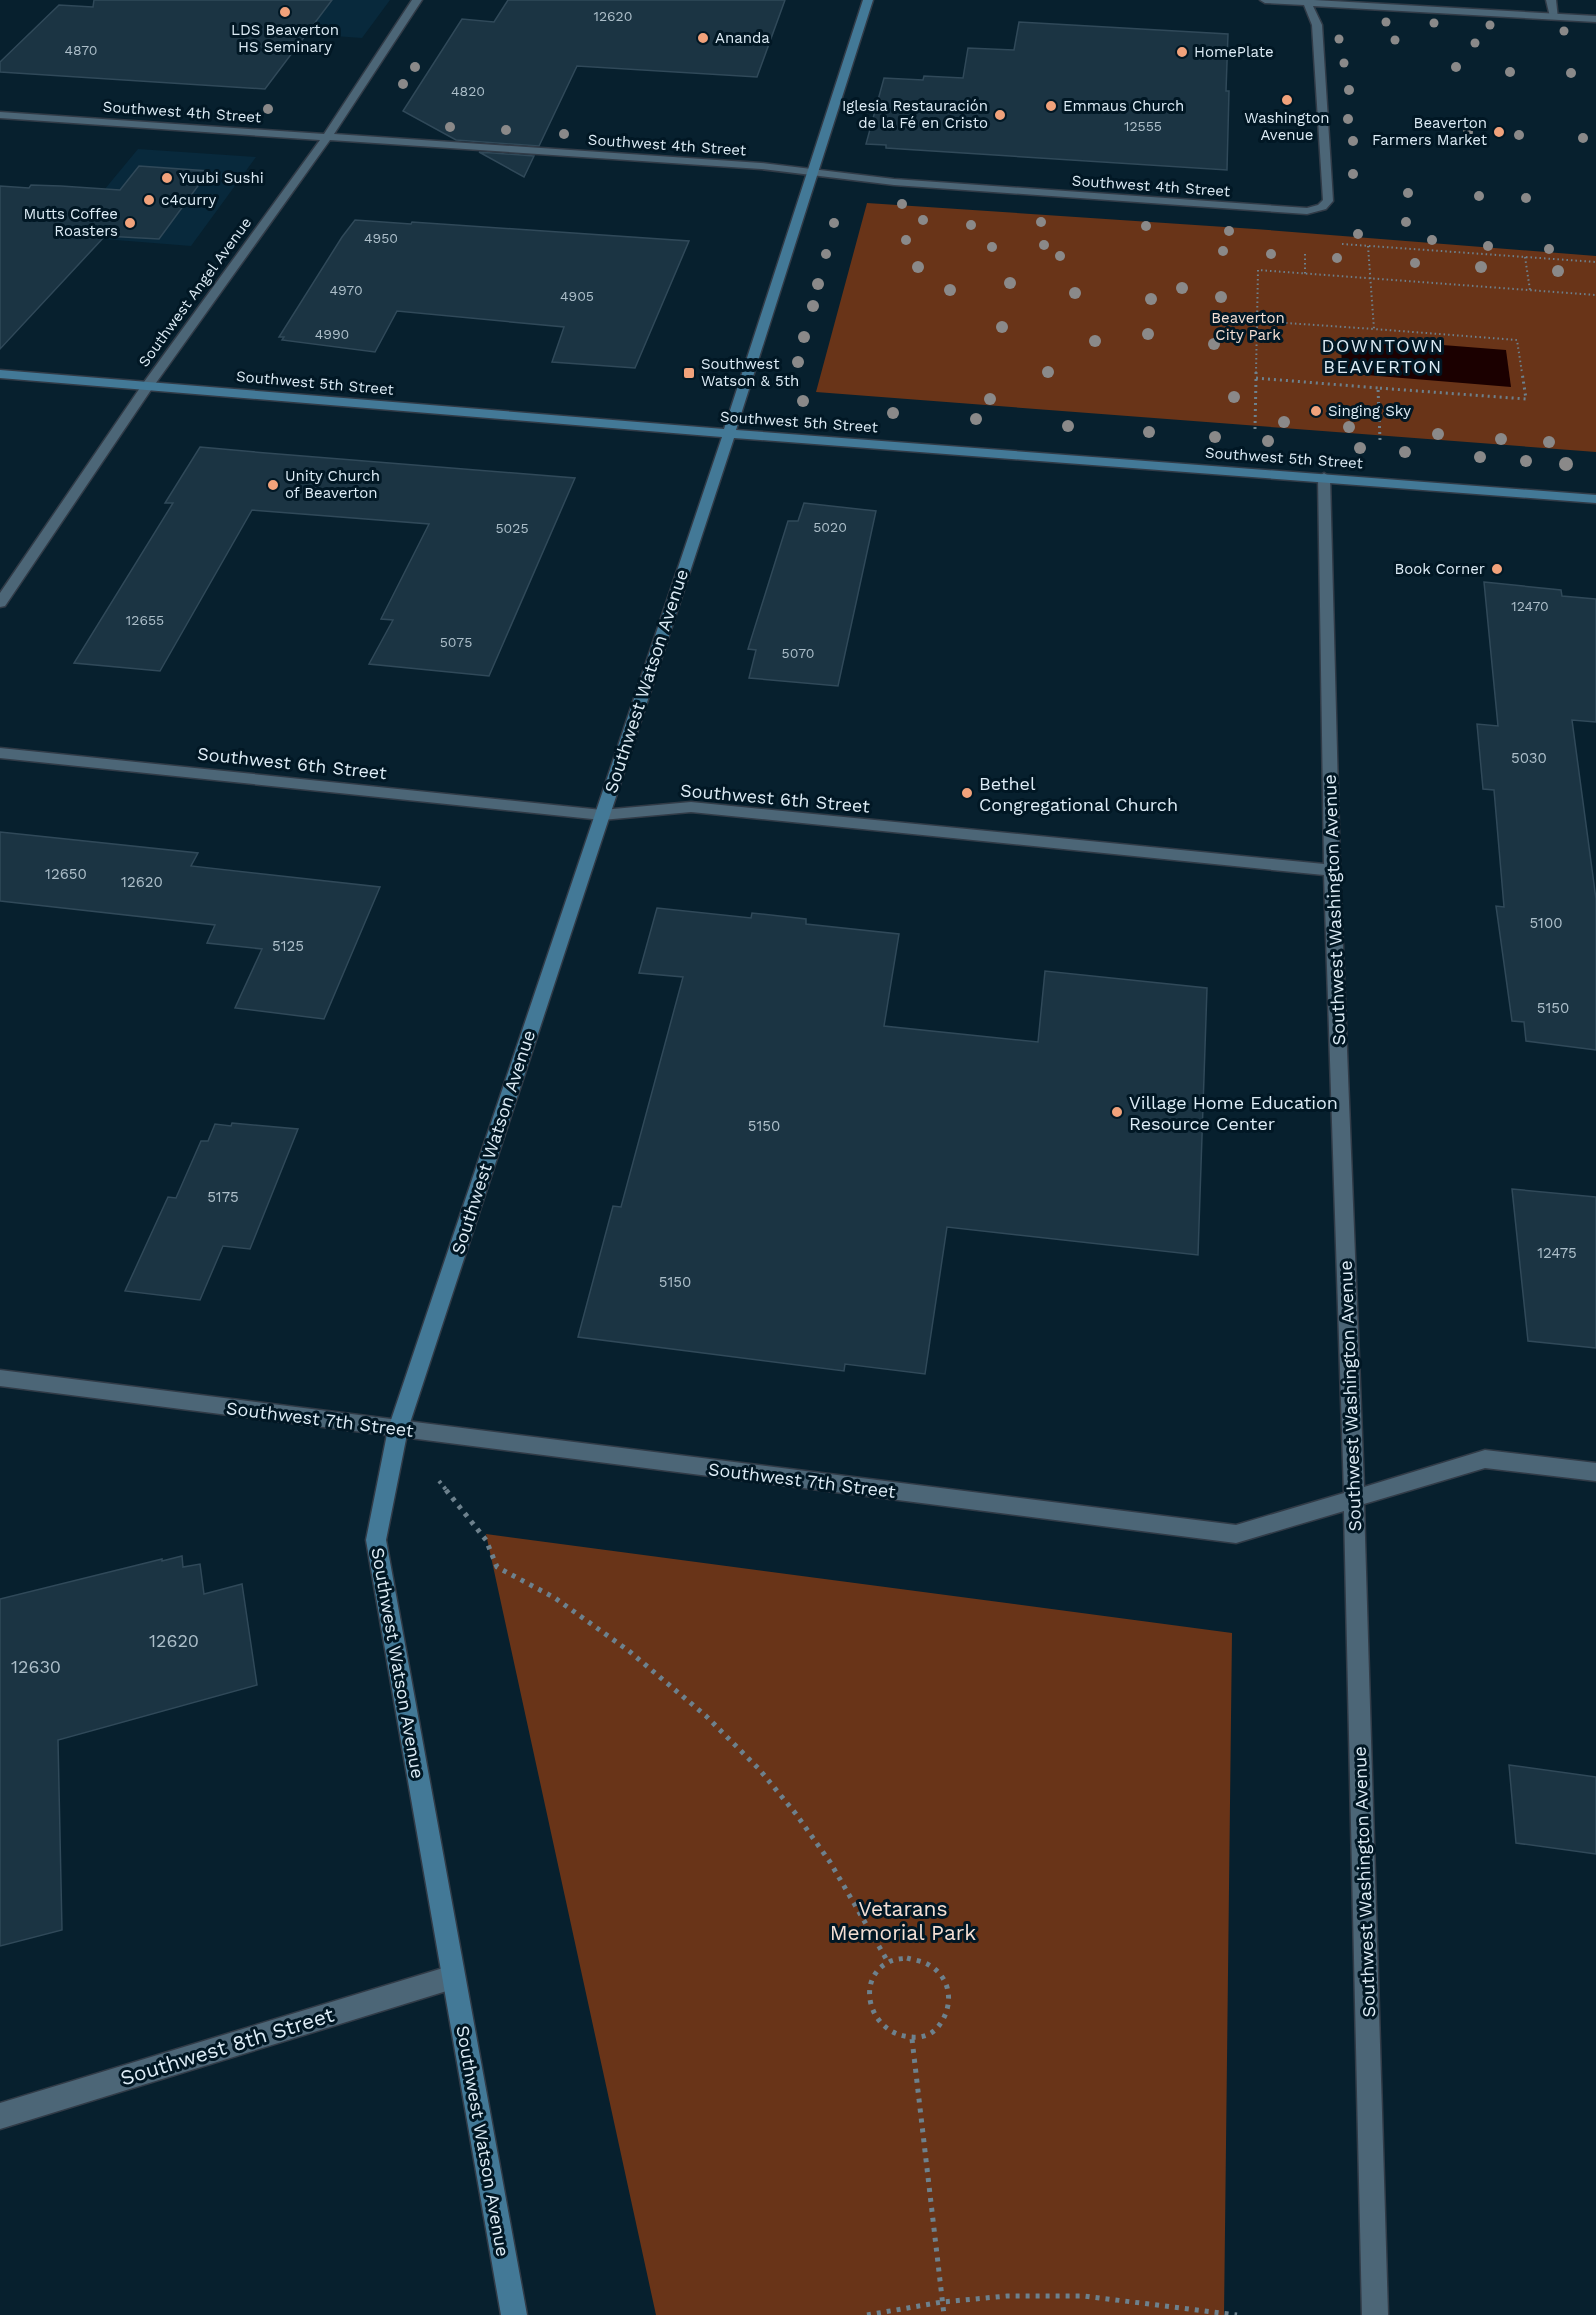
<svg xmlns="http://www.w3.org/2000/svg" width="1596" height="2315" font-family="'Work Sans',sans-serif">
<style>
.built{fill:#08293c}
.green{fill:#693418}
.water{fill:#1b0000}
.building{fill:#1b3443;stroke:#304959;stroke-width:1.5}
.lines{fill:none;stroke-linecap:round;stroke-linejoin:round}
.lane-casing{stroke:#313b47;stroke-width:3}
.street-casing{stroke:#313b47;stroke-width:3}
.secondary-casing{stroke:#313b47;stroke-width:3}
.path-far3{stroke:#6d818d;stroke-width:2;stroke-dasharray:1.5 3;stroke-linecap:butt}
.path-far2{stroke:#6d818d;stroke-width:3;stroke-dasharray:2 4;stroke-linecap:butt}
.path-far1{stroke:#6d818d;stroke-width:4;stroke-dasharray:3 4.5;stroke-linecap:butt}
.path{stroke:#6d818d;stroke-width:5;stroke-dasharray:4 6;stroke-linecap:butt}
.lane{fill:#4c6677;fill-rule:evenodd}
.street{fill:#4c6677;fill-rule:evenodd}
.secondary{fill:#437997;fill-rule:evenodd}
.tree{fill:#8a8989}
.poi-dot{fill:#f1a27b;stroke:#011724;stroke-width:2}
.labels{text-anchor:middle;dominant-baseline:central;stroke-width:6;stroke-linejoin:round;paint-order:stroke}
.far-number-label{font-size:14px;fill:#acbec9}
.far-poi-label{font-size:15px;fill:#ddecf6;stroke:#011724;text-anchor:start}
.far-street-label{font-size:15px;fill:#ddecf6;stroke:#011724}
.far-park-label{font-size:15px;fill:#f5dfd4;stroke:#011724}
.number-label{font-size:15px;fill:#acbec9}
.far-quarter-label{font-size:18px;letter-spacing:1.5px;fill:#ddecf6;stroke:#011724}
.street-label{font-size:18px;fill:#ddecf6;stroke:#011724}
.poi-label{font-size:18px;fill:#ddecf6;stroke:#011724;text-anchor:start}
.near-number-label{font-size:18px;fill:#acbec9}
.near-park-label{font-size:21px;fill:#f5dfd4;stroke:#011724}
.near-street-label{font-size:21px;fill:#ddecf6;stroke:#011724}
</style>
<rect width="100%" height="100%" fill="#07202e"/>
<!-- built -->
<path class="built" d="M 201,0 L 390,0 L 362,38 L 180,25 Z
M 138,149 L 256,157 L 191,246 L 66,236 Z"/>
<!-- green -->
<path class="green" d="M 867,203 L 1255,229 L 1596,256 L 1596,452 L 816,392 Z
M 486,1534 L 1232,1633 L 1224,2315 L 656,2315 Z"/>
<!-- water -->
<path class="water" d="M 1341,337 L 1506,350 L 1511,387 L 1342,373 Z"/>
<!-- building -->
<path class="building" d="M 94,0 L 332,0 L 265,89 L 0,72 L 0,62 L 59,5 L 93,7 Z
M 508,0 L 785,0 L 757,77 L 577,66 L 539,146 L 456,140 L 403,111 L 462,19 L 494,22 Z
M 1019,22 L 1228,34 L 1226,91 L 1229,91 L 1227,170 L 886,148 L 886,145 L 866,144 L 884,78 L 923,80 L 924,76 L 963,78 L 968,48 L 1014,50 Z
M 479,152 L 534,156 L 524,177 Z
M 139,166 L 209,171 L 159,239 L 105,236 L 0,349 L 0,186 L 29,188 L 31,185 L 61,186 L 120,190 Z
M 355,220 L 411,224 L 412,222 L 689,241 L 635,368 L 552,362 L 564,327 L 397,311 L 375,352 L 282,340 L 284,337 L 279,337 L 342,237 Z
M 200,447 L 266,453 L 575,478 L 489,676 L 369,664 L 393,620 L 381,619 L 429,524 L 252,510 L 160,671 L 74,663 L 173,503 L 165,503 Z
M 804,503 L 876,511 L 838,686 L 749,678 L 756,650 L 748,649 L 788,521 L 798,521 Z
M 1484,582 L 1561,590 L 1562,596 L 1596,599 L 1596,722 L 1572,720 L 1596,899 L 1596,1050 L 1526,1041 L 1524,1022 L 1512,1021 L 1496,906 L 1504,907 L 1494,790 L 1483,789 L 1477,724 L 1498,726 Z
M 0,832 L 198,853 L 191,866 L 380,887 L 324,1019 L 235,1008 L 262,949 L 207,943 L 215,925 L 0,901 Z
M 657,908 L 751,918 L 752,913 L 806,919 L 806,924 L 899,934 L 884,1026 L 1038,1042 L 1045,971 L 1207,988 L 1198,1255 L 947,1227 L 925,1374 L 845,1364 L 844,1371 L 578,1337 L 613,1206 L 621,1207 L 683,977 L 639,973 Z
M 232,1123 L 298,1129 L 250,1249 L 223,1246 L 200,1300 L 125,1291 L 168,1197 L 176,1198 L 201,1141 L 208,1141 L 215,1124 L 231,1126 Z
M 1512,1189 L 1596,1197 L 1596,1348 L 1528,1341 Z
M 182,1556 L 183,1567 L 200,1564 L 204,1594 L 242,1584 L 257,1685 L 58,1740 L 62,1930 L 0,1946 L 0,1599 L 162,1559 L 162,1561 Z
M 1509,1765 L 1596,1777 L 1596,1854 L 1516,1843 Z"/>
<g class="lines">
<!-- lane casing -->
<g class="lane-casing">
<path id="lane" d="M 1546,0 L 1556,0 L 1558,19 L 1550,17 Z"/>
</g>
<!-- street casing -->
<g class="street-casing">
<path id="street" d="M 412,0 L 422,0 L 334,134 L 761,163 L 894,179 L 1307,208 L 1318,205 L 1323,200 L 1312,25 L 1304,5 L 1265,3 L 1260,0 L 1314,0 L 1596,16 L 1596,22 L 1313,6 L 1322,25 L 1333,201 L 1326,209 L 1307,214 L 894,185 L 761,169 L 330,140 L 153,387 L 5,606 L 0,607 L 0,593 L 144,382 L 320,140 L 0,118 L 0,112 L 324,134 Z
M 1324,473 L 1330,477 L 1340,870 L 1364,1487 L 1485,1450 L 1596,1463 L 1596,1481 L 1485,1468 L 1364,1504 L 1388,2315 L 1362,2315 L 1344,1511 L 1236,1543 L 0,1386 L 0,1370 L 1236,1525 L 1344,1493 L 1324,875 L 691,812 L 602,820 L 0,758 L 0,748 L 602,810 L 691,802 L 1324,864 L 1318,477 Z
M 453,1965 L 462,1968 L 465,1977 L 462,1986 L 453,1989 L 0,2129 L 0,2103 Z"/>
</g>
<!-- secondary casing -->
<g class="secondary-casing">
<path id="secondary" d="M 863,0 L 873,0 L 736,430 L 1596,495 L 1596,503 L 734,438 L 408,1429 L 386,1540 L 527,2315 L 501,2315 L 366,1540 L 388,1429 L 722,437 L 0,378 L 0,370 L 724,429 Z"/>
</g>
<!-- path-far3 -->
<path class="path-far3" d="M 1342,244 L 1596,262
M 1368,246 L 1374,329 L 1517,340 L 1522,373
M 1305,254 L 1305,274
M 1525,257 L 1530,290
M 1257,321 L 1258,270 L 1596,295
M 1256,373 L 1257,321 L 1374,329"/>
<!-- path-far2 -->
<path class="path-far2" d="M 1256,372 L 1256,378 L 1378,388
M 1255,429 L 1256,378
M 1380,440 L 1378,388 L 1526,399 L 1522,372"/>
<!-- path-far1 -->
<path class="path-far1" d="M 439,1481 L 447,1491"/>
<!-- path -->
<path class="path" d="M 446,1490 L 486,1540 L 497,1567 L 555,1598 L 629,1651 L 706,1716 L 759,1769 L 796,1814 L 830,1862 L 888,1962
M 907,1958 C 914,1960 923,1961 929,1965 C 953,1979 954,2008 937,2028 C 931,2035 921,2038 912,2037 C 869,2035 854,1979 889,1962 C 894,1959 901,1959 907,1958 Z
M 912,2039 L 944,2315
M 867,2315 L 942,2302 L 1007,2296 L 1084,2296 L 1237,2315"/>
<!-- lane -->
<use href="#lane" class="lane"/>
<!-- street -->
<use href="#street" class="street"/>
<!-- secondary -->
<use href="#secondary" class="secondary"/>
</g>
<!-- trees -->
<g class="tree">
<circle cx="1386" cy="22" r="4.5"/>
<circle cx="1434" cy="23" r="4.5"/>
<circle cx="1490" cy="25" r="4.5"/>
<circle cx="1564" cy="31" r="4.5"/>
<circle cx="1339" cy="39" r="4.5"/>
<circle cx="1395" cy="40" r="4.5"/>
<circle cx="1475" cy="43" r="4.5"/>
<circle cx="1344" cy="63" r="4.5"/>
<circle cx="415" cy="67" r="5"/>
<circle cx="1456" cy="67" r="5"/>
<circle cx="1510" cy="72" r="5"/>
<circle cx="1571" cy="73" r="5"/>
<circle cx="403" cy="84" r="5"/>
<circle cx="1349" cy="90" r="5"/>
<circle cx="268" cy="109" r="5"/>
<circle cx="1348" cy="119" r="5"/>
<circle cx="450" cy="127" r="5"/>
<circle cx="506" cy="130" r="5"/>
<circle cx="1468" cy="132" r="5"/>
<circle cx="564" cy="134" r="5"/>
<circle cx="1519" cy="135" r="5"/>
<circle cx="1583" cy="138" r="5"/>
<circle cx="1353" cy="141" r="5"/>
<circle cx="1353" cy="174" r="5"/>
<circle cx="1408" cy="193" r="5"/>
<circle cx="1479" cy="196" r="5"/>
<circle cx="1526" cy="198" r="5"/>
<circle cx="902" cy="204" r="5"/>
<circle cx="923" cy="220" r="5"/>
<circle cx="1041" cy="222" r="5"/>
<circle cx="1406" cy="222" r="5"/>
<circle cx="834" cy="223" r="5"/>
<circle cx="971" cy="225" r="5"/>
<circle cx="1146" cy="226" r="5"/>
<circle cx="1229" cy="231" r="5"/>
<circle cx="1358" cy="234" r="5"/>
<circle cx="906" cy="240" r="5"/>
<circle cx="1432" cy="240" r="5"/>
<circle cx="1044" cy="245" r="5"/>
<circle cx="1488" cy="246" r="5"/>
<circle cx="992" cy="247" r="5"/>
<circle cx="1549" cy="249" r="5"/>
<circle cx="1223" cy="251" r="5"/>
<circle cx="826" cy="254" r="5"/>
<circle cx="1271" cy="254" r="5"/>
<circle cx="1060" cy="256" r="5"/>
<circle cx="1337" cy="258" r="5"/>
<circle cx="1415" cy="263" r="5"/>
<circle cx="918" cy="267" r="6"/>
<circle cx="1481" cy="267" r="6"/>
<circle cx="1558" cy="271" r="6"/>
<circle cx="1010" cy="283" r="6"/>
<circle cx="818" cy="284" r="6"/>
<circle cx="1182" cy="288" r="6"/>
<circle cx="950" cy="290" r="6"/>
<circle cx="1075" cy="293" r="6"/>
<circle cx="1221" cy="297" r="6"/>
<circle cx="1151" cy="299" r="6"/>
<circle cx="813" cy="306" r="6"/>
<circle cx="1002" cy="327" r="6"/>
<circle cx="1148" cy="334" r="6"/>
<circle cx="804" cy="337" r="6"/>
<circle cx="1095" cy="341" r="6"/>
<circle cx="1214" cy="344" r="6"/>
<circle cx="798" cy="362" r="6"/>
<circle cx="1048" cy="372" r="6"/>
<circle cx="1234" cy="397" r="6"/>
<circle cx="990" cy="399" r="6"/>
<circle cx="803" cy="401" r="6"/>
<circle cx="893" cy="413" r="6"/>
<circle cx="976" cy="419" r="6"/>
<circle cx="1284" cy="422" r="6"/>
<circle cx="1068" cy="426" r="6"/>
<circle cx="1349" cy="427" r="6"/>
<circle cx="1149" cy="432" r="6"/>
<circle cx="1438" cy="434" r="6"/>
<circle cx="1215" cy="437" r="6"/>
<circle cx="1501" cy="439" r="6"/>
<circle cx="1268" cy="441" r="6"/>
<circle cx="1549" cy="442" r="6"/>
<circle cx="1360" cy="448" r="6"/>
<circle cx="1405" cy="452" r="6"/>
<circle cx="1480" cy="457" r="6"/>
<circle cx="1526" cy="461" r="6"/>
<circle cx="1566" cy="464" r="7"/>
</g>
<!-- markers -->
<g class="poi-dot">
<circle cx="285" cy="12" r="6"/>
<circle cx="703" cy="38" r="6"/>
<circle cx="1182" cy="52" r="6"/>
<circle cx="1287" cy="100" r="6"/>
<circle cx="1051" cy="106" r="6"/>
<circle cx="1000" cy="115" r="6"/>
<circle cx="1499" cy="132" r="6"/>
<circle cx="167" cy="178" r="6"/>
<circle cx="149" cy="200" r="6"/>
<circle cx="130" cy="223" r="6"/>
<rect x="683" y="367" width="12" height="12" rx="3"/>
<circle cx="1316" cy="411" r="6"/>
<circle cx="273" cy="485" r="6"/>
<circle cx="1497" cy="569" r="6"/>
<circle cx="967" cy="793" r="6"/>
<circle cx="1117" cy="1112" r="6"/>
</g>
<g class="labels">
<!-- far-number labels -->
<g class="far-number-label">
<text x="613" y="16">12620</text>
<text x="81" y="50">4870</text>
<text x="468" y="91">4820</text>
<text x="1143" y="126">12555</text>
<text x="381" y="238">4950</text>
<text x="346" y="290">4970</text>
<text x="577" y="296">4905</text>
<text x="332" y="334">4990</text>
<text x="830" y="527">5020</text>
<text x="512" y="528">5025</text>
<text x="1530" y="606">12470</text>
<text x="145" y="620">12655</text>
<text x="456" y="642">5075</text>
<text x="798" y="653">5070</text>
</g>
<!-- far-poi labels -->
<g class="far-poi-label">
<text x="285" y="30" text-anchor="middle">LDS Beaverton<tspan x="285" dy="17">HS Seminary</tspan></text>
<text x="715" y="38">Ananda</text>
<text x="1194" y="52">HomePlate</text>
<text x="988" y="106" text-anchor="end">Iglesia Restauración<tspan x="988" dy="17">de la Fé en Cristo</tspan></text>
<text x="1063" y="106">Emmaus Church</text>
<text x="1287" y="118" text-anchor="middle">Washington<tspan x="1287" dy="17">Avenue</tspan></text>
<text x="1487" y="123" text-anchor="end">Beaverton<tspan x="1487" dy="17">Farmers Market</tspan></text>
<text x="179" y="178">Yuubi Sushi</text>
<text x="161" y="200">c4curry</text>
<text x="118" y="214" text-anchor="end">Mutts Coffee<tspan x="118" dy="17">Roasters</tspan></text>
<text x="701" y="364">Southwest<tspan x="701" dy="17">Watson &amp; 5th</tspan></text>
<text x="1328" y="411">Singing Sky</text>
<text x="285" y="476">Unity Church<tspan x="285" dy="17">of Beaverton</tspan></text>
<text x="1485" y="569" text-anchor="end">Book Corner</text>
</g>
<!-- far-street labels -->
<g class="far-street-label">
<text transform="translate(182 112) rotate(4)">Southwest 4th Street</text>
<text transform="translate(667 145) rotate(4)">Southwest 4th Street</text>
<text transform="translate(1151 186) rotate(4)">Southwest 4th Street</text>
<text transform="translate(195 292) rotate(-54)">Southwest Angel Avenue</text>
<text transform="translate(315 383) rotate(5)">Southwest 5th Street</text>
<text transform="translate(799 422) rotate(4)">Southwest 5th Street</text>
<text transform="translate(1284 458) rotate(4)">Southwest 5th Street</text>
</g>
<!-- far-park labels -->
<g class="far-park-label">
<text x="1248" y="318">Beaverton<tspan x="1248" dy="17">City Park</tspan></text>
</g>
<!-- number labels -->
<g class="number-label">
<text x="1529" y="758">5030</text>
<text x="66" y="874">12650</text>
<text x="142" y="882">12620</text>
<text x="1546" y="923">5100</text>
<text x="288" y="946">5125</text>
<text x="1553" y="1008">5150</text>
<text x="764" y="1126">5150</text>
<text x="223" y="1197">5175</text>
<text x="1557" y="1253">12475</text>
<text x="675" y="1282">5150</text>
</g>
<!-- far-quarter labels -->
<g class="far-quarter-label">
<text x="1383" y="345">DOWNTOWN<tspan x="1383" dy="21">BEAVERTON</tspan></text>
</g>
<!-- street labels -->
<g class="street-label">
<text transform="translate(646 681) rotate(-72)">Southwest Watson Avenue</text>
<text transform="translate(292 763) rotate(6)">Southwest 6th Street</text>
<text transform="translate(775 798) rotate(5)">Southwest 6th Street</text>
<text transform="translate(1334 910) rotate(-92)">Southwest Washington Avenue</text>
<text transform="translate(493 1142) rotate(-72)">Southwest Watson Avenue</text>
<text transform="translate(1350 1396) rotate(-92)">Southwest Washington Avenue</text>
<text transform="translate(320 1419) rotate(7)">Southwest 7th Street</text>
<text transform="translate(802 1480) rotate(7)">Southwest 7th Street</text>
<text transform="translate(398 1663) rotate(80)">Southwest Watson Avenue</text>
<text transform="translate(1364 1882) rotate(-92)">Southwest Washington Avenue</text>
<text transform="translate(483 2141) rotate(80)">Southwest Watson Avenue</text>
</g>
<!-- poi labels -->
<g class="poi-label">
<text x="979" y="783">Bethel<tspan x="979" dy="21">Congregational Church</tspan></text>
<text x="1129" y="1102">Village Home Education<tspan x="1129" dy="21">Resource Center</tspan></text>
</g>
<!-- near-number labels -->
<g class="near-number-label">
<text x="174" y="1640">12620</text>
<text x="36" y="1666">12630</text>
</g>
<!-- near-park labels -->
<g class="near-park-label">
<text x="903" y="1908">Vetarans<tspan x="903" dy="24">Memorial Park</tspan></text>
</g>
<!-- near-street labels -->
<g class="near-street-label">
<text transform="translate(227 2046) rotate(-17)">Southwest 8th Street</text>
</g>
</g>
</svg>
